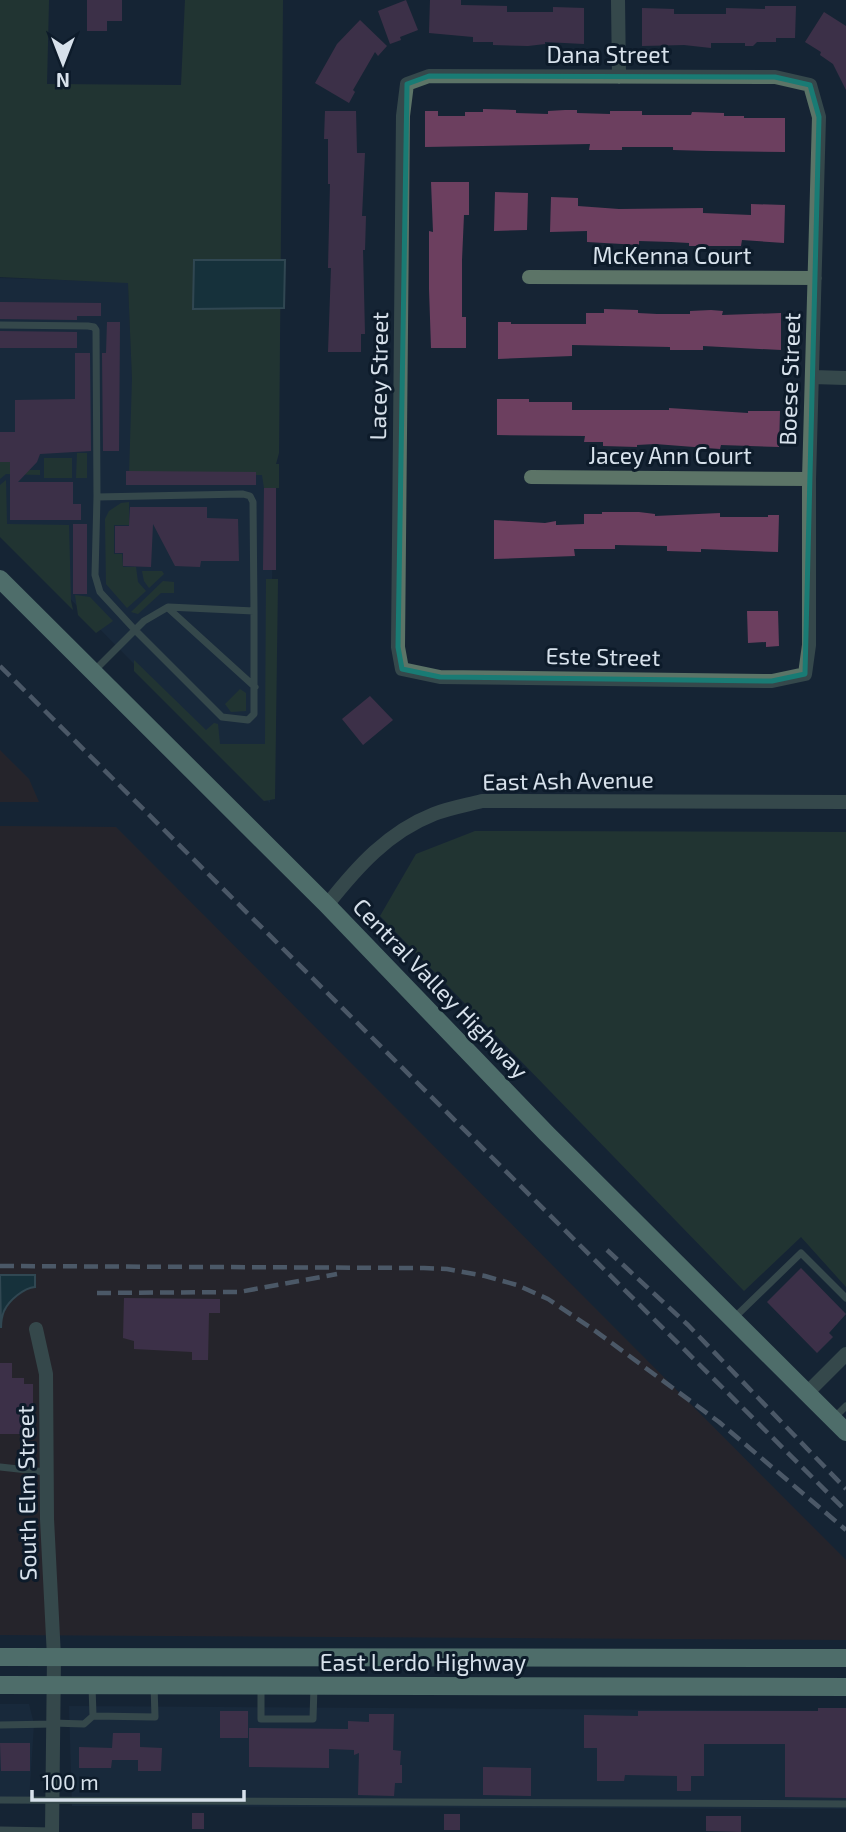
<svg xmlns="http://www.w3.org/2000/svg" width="846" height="1832" font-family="'Exo 2',sans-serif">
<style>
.built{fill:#1c2f43}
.industrial{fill:#382520}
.green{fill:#304830}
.water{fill:#174143;stroke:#517175;stroke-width:2}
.building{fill:#6c3f5f}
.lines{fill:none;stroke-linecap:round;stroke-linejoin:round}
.lane{stroke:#5c7467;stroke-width:7}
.street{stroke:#5c7467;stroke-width:14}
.primary{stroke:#93c6ab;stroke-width:18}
.rail{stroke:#8d98a5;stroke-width:4.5;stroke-dasharray:14 7;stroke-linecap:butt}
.marked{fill:none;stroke:#197b74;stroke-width:5;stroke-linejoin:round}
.labels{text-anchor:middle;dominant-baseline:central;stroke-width:6;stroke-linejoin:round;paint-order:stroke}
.street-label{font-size:23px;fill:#d7e1eb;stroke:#0d1b2a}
</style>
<rect width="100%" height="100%" fill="#162434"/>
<!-- built -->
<path class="built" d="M 0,278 L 128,282 L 132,379 L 273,475 L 270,803 L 0,527 Z
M 0,1704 L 29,1704 L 34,1724 L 29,1800 L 0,1800 Z
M 69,1706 L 846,1711 L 846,1809 L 72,1806 Z"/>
<!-- industrial -->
<path class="industrial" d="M 0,750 L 29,779 L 39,802 L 0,802 Z
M 0,826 L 116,827 L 846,1560 L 846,1640 L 0,1635 Z"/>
<!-- green -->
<path class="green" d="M 0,0 L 49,0 L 47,84 L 181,85 L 185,0 L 283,0 L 279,453 L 276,464 L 279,464 L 279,488 L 264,488 L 262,475 L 129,475 L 132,379 L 128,283 L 0,277 Z
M 77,453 L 87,453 L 87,478 L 76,478 Z
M 44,458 L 72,458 L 72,478 L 44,478 Z
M 0,462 L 19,462 L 20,470 L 40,470 L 40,475 L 6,474 L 0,479 Z
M 6,480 L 7,524 L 69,525 L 71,601 L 73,610 L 0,537 L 0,485 Z
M 129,502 L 129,525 L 114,525 L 114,554 L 122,554 L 123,567 L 136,567 L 138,582 L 146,591 L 127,608 L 106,584 L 105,519 L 109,511 L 121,503 Z
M 162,571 L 164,574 L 149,588 L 144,581 L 142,571 Z
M 266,579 L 278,579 L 275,799 L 264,801 L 134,671 L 134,660 L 206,730 L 214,723 L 218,724 L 220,744 L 265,744 Z
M 163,581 L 174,582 L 174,593 L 161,593 L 138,614 L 131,612 Z
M 75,595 L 90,597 L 113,621 L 96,633 L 78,615 Z
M 240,689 L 246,693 L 246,711 L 231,712 L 225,704 Z
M 475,831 L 846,832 L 846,1287 L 801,1237 L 744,1291 L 380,916 L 416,854 Z"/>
<!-- water -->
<path class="water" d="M 194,260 L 285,260 L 284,308 L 193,309 Z
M 0,1275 L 35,1275 L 35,1287 C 24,1288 9,1300 4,1311 C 2,1316 1,1323 1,1328 Z"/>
<!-- building -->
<path class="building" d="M 87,0 L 122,0 L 122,21 L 107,21 L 107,31 L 87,31 Z
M 406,0 L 418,30 L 400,37 L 401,40 L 390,44 L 378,11 Z
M 430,0 L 461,0 L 461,5 L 507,6 L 507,12 L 553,12 L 553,7 L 584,8 L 584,44 L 545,42 L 545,44 L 528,46 L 493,45 L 493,42 L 473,42 L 473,37 L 429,33 Z
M 765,6 L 796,6 L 795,38 L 776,38 L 776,42 L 757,42 L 753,46 L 745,46 L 745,43 L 711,43 L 711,48 L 684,45 L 642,46 L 642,8 L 674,9 L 674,14 L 726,14 L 726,8 L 765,9 Z
M 824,12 L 846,26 L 846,90 L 833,64 L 820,55 L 821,52 L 805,42 Z
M 360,20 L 387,46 L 378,56 L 375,52 L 353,90 L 355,92 L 349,103 L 315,83 L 337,44 Z
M 483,109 L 516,110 L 516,113 L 548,114 L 548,111 L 565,110 L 577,110 L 577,113 L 610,114 L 610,111 L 642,111 L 642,115 L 691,115 L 692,112 L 724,113 L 724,116 L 744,116 L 744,118 L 785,118 L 785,152 L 710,151 L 673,150 L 673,147 L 622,147 L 622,150 L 589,150 L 590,144 L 425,147 L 425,111 L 438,111 L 438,116 L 465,116 L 465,112 L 483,112 Z
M 325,111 L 356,111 L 357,153 L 365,153 L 362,216 L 366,216 L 365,250 L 363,250 L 365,334 L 361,334 L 361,352 L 328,352 L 331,268 L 328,268 L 330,184 L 328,184 L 328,139 L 324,139 Z
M 431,182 L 469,182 L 469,215 L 464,215 L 462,260 L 462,317 L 466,317 L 466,348 L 431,348 L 429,289 L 429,231 L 433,232 Z
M 495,192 L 528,193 L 527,230 L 494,231 Z
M 551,197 L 578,198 L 578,206 L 619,209 L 703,208 L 703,213 L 751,215 L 751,204 L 785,205 L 784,243 L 742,240 L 741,246 L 689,246 L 689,243 L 671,242 L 639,241 L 639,245 L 587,242 L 587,231 L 550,232 Z
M 0,302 L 101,303 L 101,316 L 77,316 L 77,320 L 0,319 Z
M 604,309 L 638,310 L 638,313 L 657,314 L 690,314 L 690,311 L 711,310 L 723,311 L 722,315 L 781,313 L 781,350 L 703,346 L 703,350 L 670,350 L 670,347 L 572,345 L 572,356 L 498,359 L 498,322 L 511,322 L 511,324 L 586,324 L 586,313 L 604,313 Z
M 107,322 L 120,322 L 119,451 L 103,451 L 102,353 L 106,353 Z
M 0,331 L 77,332 L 77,348 L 0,348 Z
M 75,353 L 90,353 L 91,451 L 40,454 L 37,462 L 18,482 L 73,482 L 73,504 L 81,504 L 81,520 L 10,520 L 10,462 L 0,462 L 0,432 L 15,432 L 15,400 L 75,399 Z
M 497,399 L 529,399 L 529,402 L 572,402 L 572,410 L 669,410 L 669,408 L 748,413 L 748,411 L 780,411 L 779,447 L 721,445 L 720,449 L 655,444 L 637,445 L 637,447 L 603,446 L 603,442 L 584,442 L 585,436 L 497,435 Z
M 126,471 L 256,472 L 256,485 L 126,485 Z
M 264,488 L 276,488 L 276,570 L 263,570 Z
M 130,507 L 207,507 L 207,518 L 238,519 L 239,561 L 201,561 L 200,567 L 175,566 L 153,524 L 151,567 L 123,566 L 123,553 L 115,553 L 115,526 L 129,526 Z
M 602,512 L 639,512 L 655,514 L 655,516 L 720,513 L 720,517 L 768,517 L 768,515 L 779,515 L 778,552 L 701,549 L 701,552 L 667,551 L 667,546 L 615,545 L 615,549 L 574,549 L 575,556 L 494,559 L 494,520 L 545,523 L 556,521 L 556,525 L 584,524 L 584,514 L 602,514 Z
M 73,524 L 87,524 L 87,594 L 73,594 Z
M 747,611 L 778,611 L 779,646 L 766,647 L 766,642 L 748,643 Z
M 370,696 L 393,720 L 363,745 L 342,719 Z
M 801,1268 L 846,1314 L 829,1333 L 833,1337 L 817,1353 L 767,1302 Z
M 124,1298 L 220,1299 L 220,1313 L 209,1313 L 208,1360 L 192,1360 L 192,1352 L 134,1349 L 134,1341 L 123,1338 Z
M 0,1363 L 12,1363 L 12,1378 L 24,1378 L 24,1384 L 33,1384 L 33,1419 L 24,1419 L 24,1434 L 0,1434 Z
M 818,1708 L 846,1708 L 846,1798 L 785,1797 L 785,1744 L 704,1744 L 704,1776 L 691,1776 L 691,1791 L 677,1791 L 677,1776 L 625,1775 L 624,1781 L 597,1781 L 597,1748 L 584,1748 L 584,1715 L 638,1716 L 638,1711 L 818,1711 Z
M 220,1711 L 248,1711 L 248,1738 L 220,1738 Z
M 369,1714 L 394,1714 L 393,1750 L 401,1751 L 400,1765 L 402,1765 L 402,1783 L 395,1783 L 394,1796 L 358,1795 L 359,1753 L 354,1755 L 354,1750 L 329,1749 L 329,1768 L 249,1767 L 249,1728 L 348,1729 L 348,1721 L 369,1722 Z
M 113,1733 L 140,1733 L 140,1747 L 162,1748 L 161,1771 L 138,1771 L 138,1760 L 112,1760 L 111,1768 L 79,1768 L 79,1747 L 112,1748 Z
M 0,1743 L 30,1743 L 30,1771 L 1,1771 Z
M 483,1767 L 531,1768 L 531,1796 L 483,1795 Z
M 192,1813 L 204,1813 L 204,1829 L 192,1829 Z
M 444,1814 L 460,1814 L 460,1830 L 444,1830 Z
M 706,1816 L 741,1816 L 741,1832 L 706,1831 Z"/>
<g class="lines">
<!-- lane -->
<path class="lane" d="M 0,325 L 88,326 L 94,327 L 96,330 L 97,497 L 243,494 L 250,496 L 253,502 L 254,611 L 168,607 L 144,621 L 94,671
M 97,497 L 95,575 L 100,592 L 135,630 L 222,717 L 248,720 L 254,714 L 254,611
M 168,608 L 255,687
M 734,1318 L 801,1253 L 846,1298
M 834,1418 L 846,1406
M 0,1467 L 46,1472
M 92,1686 L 93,1716 L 155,1717 L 154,1685
M 261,1686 L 261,1719 L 313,1719 L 314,1686
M 53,1723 L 84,1724 L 93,1716
M 0,1725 L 53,1724
M 0,1800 L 846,1804
M 0,1830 L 52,1831"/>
<!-- street -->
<path class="street" d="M 618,0 L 619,77
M 429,76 L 775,77 L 810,85 L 819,117 L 809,479 L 809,645 L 805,674 L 772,681 L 440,677 L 402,669 L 398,647 L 403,116 L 407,84 Z
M 529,277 L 815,278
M 813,377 L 846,378
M 531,477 L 809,479
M 327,905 C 357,867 388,832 434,814 C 449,808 467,805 482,801 L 846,802
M 36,1329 L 46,1374 L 47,1519 L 54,1657 L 52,1832
M 807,1393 L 846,1354"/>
<!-- primary -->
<path class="primary" d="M 0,579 L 327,905 L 547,1134 L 846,1432
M 0,1657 L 846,1658
M 0,1685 L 846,1687"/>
<!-- rail -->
<path class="rail" d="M 0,666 L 846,1511
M 607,1250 L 688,1325 L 846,1489
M 0,1266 L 424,1268 L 447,1269 L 485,1276 L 517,1285 L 548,1299 L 594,1330 L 719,1422 L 846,1530
M 97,1293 L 239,1292 L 337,1274"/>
</g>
<!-- marked area -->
<path d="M0 0H846V1832H0ZM 429,76 L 775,77 L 810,85 L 819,117 L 805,674 L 772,681 L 440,677 L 402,669 L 398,647 L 407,84 Z" fill="#162434" fill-opacity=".55" fill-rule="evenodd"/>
<path class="marked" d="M 429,76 L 775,77 L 810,85 L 819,117 L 805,674 L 772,681 L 440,677 L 402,669 L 398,647 L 407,84 Z"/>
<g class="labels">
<!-- street labels -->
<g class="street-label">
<text x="608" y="54">Dana Street</text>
<text x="672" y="255">McKenna Court</text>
<text transform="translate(378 376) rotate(-89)">Lacey Street</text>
<text transform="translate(789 379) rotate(-88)">Boese Street</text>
<text x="670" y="455">Jacey Ann Court</text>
<text transform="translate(603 656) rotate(1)">Este Street</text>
<text transform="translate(568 780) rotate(-1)">East Ash Avenue</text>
<text transform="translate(441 988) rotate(46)">Central Valley Highway</text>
<text transform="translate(26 1493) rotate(-91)">South Elm Street</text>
<text x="423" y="1662">East Lerdo Highway</text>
</g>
</g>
<!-- north arrow -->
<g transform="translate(63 63) rotate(180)" stroke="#0d1b2a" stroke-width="5" paint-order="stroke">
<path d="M0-5L12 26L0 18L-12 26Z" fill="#d7e1eb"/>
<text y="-10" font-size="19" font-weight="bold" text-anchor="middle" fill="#d7e1eb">N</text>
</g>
<!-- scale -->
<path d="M32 1790v10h212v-10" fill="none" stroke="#d7e1eb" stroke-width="3.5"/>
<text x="42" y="1790" font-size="21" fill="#d7e1eb" stroke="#0d1b2a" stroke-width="5" paint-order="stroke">100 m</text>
</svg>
